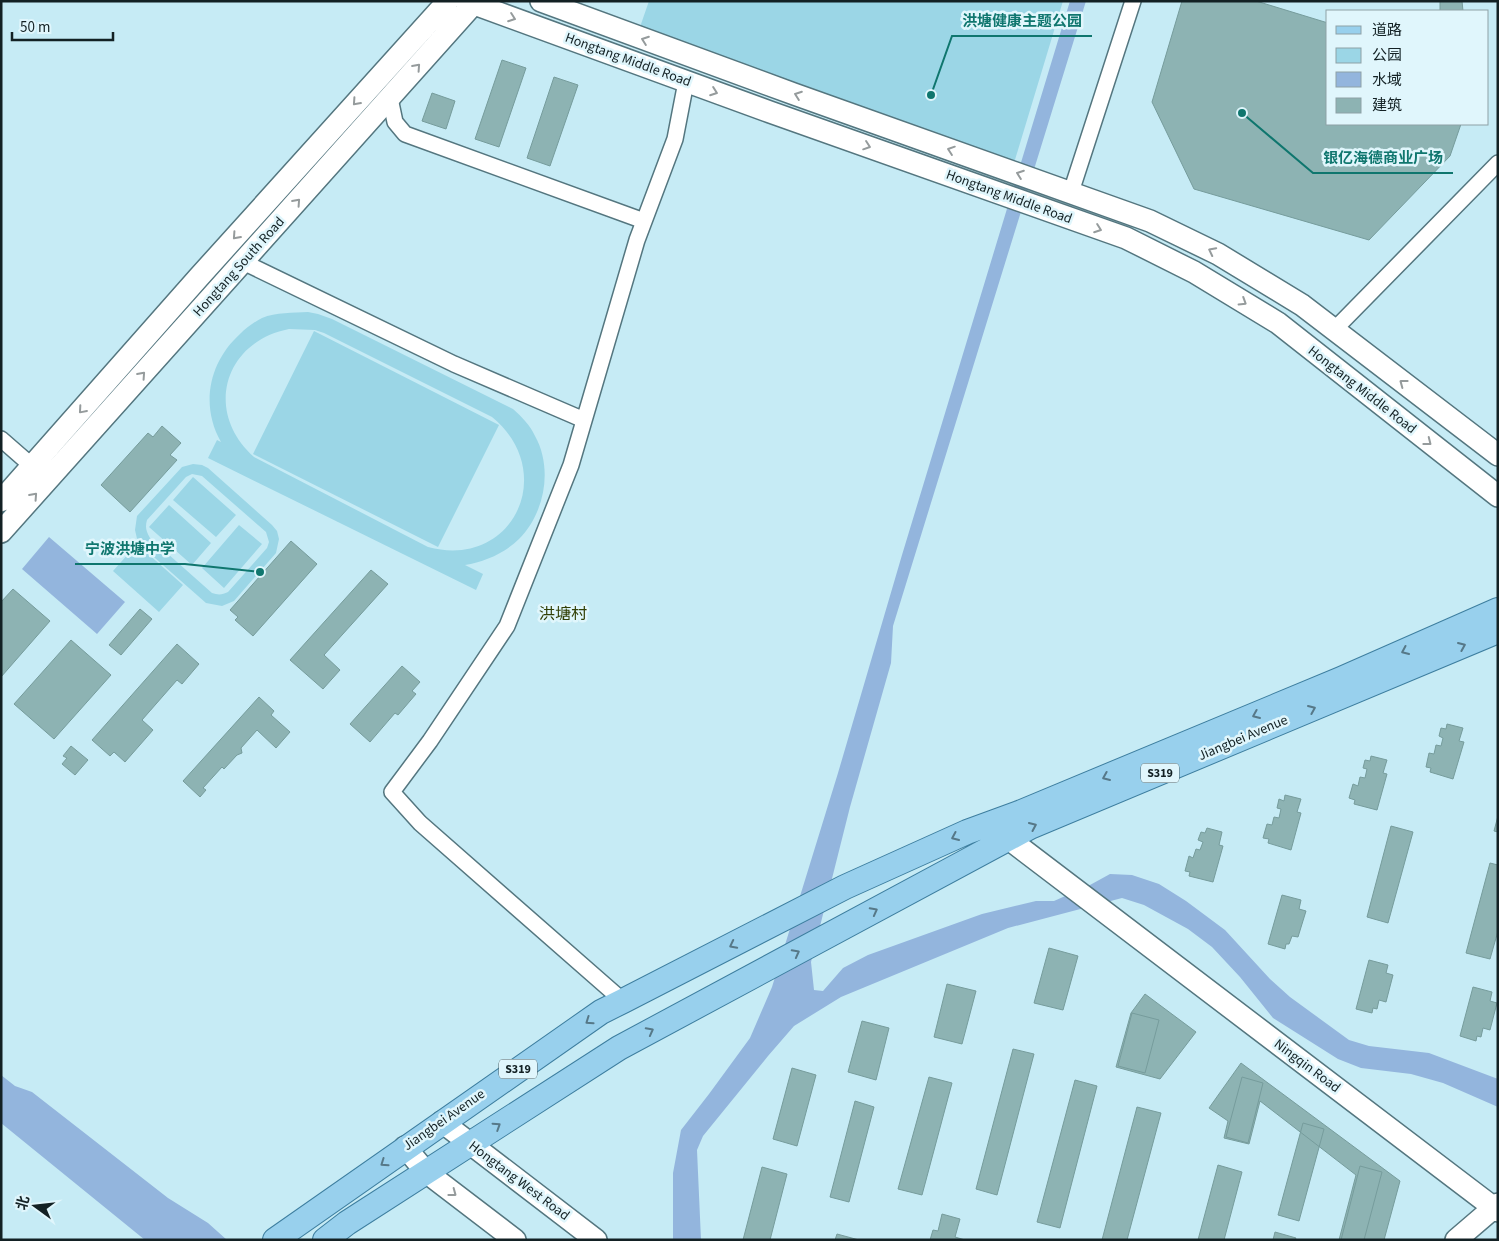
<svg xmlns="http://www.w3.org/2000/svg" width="1499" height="1241" font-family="'Source Sans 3','Noto Sans SC',sans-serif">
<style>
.green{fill:#9bd6e6;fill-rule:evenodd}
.water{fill:#93b5dd}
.building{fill:#8db3b3;stroke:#769c9c}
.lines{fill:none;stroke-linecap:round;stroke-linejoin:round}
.street-casing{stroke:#54767f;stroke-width:18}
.secondary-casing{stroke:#54767f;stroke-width:24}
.primary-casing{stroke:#3d7e9f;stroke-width:26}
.street{stroke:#fff;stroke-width:15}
.secondary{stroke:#fff;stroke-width:21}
.primary{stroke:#98d0ed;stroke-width:24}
.oneway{stroke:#959b9c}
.oneway2{stroke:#567888}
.labels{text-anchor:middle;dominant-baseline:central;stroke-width:5;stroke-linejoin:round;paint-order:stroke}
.shield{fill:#e0f6fc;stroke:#506165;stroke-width:1}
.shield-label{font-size:12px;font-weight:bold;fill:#132124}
.street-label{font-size:14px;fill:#132124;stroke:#e0f6fc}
.quarter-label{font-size:16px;fill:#324006;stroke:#e0f6fc}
.leader{fill:none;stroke:#0f766e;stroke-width:2}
.callout-dot{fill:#0f766e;stroke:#e0f6fc;stroke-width:2}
.callout-label{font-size:15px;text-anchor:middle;font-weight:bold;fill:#0f766e;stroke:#e0f6fc;stroke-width:5;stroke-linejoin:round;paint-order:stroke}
</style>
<rect width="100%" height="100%" fill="#c6ebf5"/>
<!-- green -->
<path class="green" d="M 649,1 L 1063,1 L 1014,163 L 640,27 Z
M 308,312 L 318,314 L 332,319 L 513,409 C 522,417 530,425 535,436 C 553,468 545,513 519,539 C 505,553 484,562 465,565 L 483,574 L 476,590 L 208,458 L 217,440 L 221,442 C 200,405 209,362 240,334 C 246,328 254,322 262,318 C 276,312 293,313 308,312 ZM 289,329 L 315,330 L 324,333 L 492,417 C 559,472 513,570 428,547 L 254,457 C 204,413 223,342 289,329 Z
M 314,331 L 499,425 L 438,547 L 253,454 Z
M 193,464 L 202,465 L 208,468 L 272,525 L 277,531 L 279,539 L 276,553 L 234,601 L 222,606 L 206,603 L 138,543 L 135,530 L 137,516 L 182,467 ZM 192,474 L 202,476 L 266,532 L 269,542 L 267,548 L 228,592 C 222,595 218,595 212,593 L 150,538 C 146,531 145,527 147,520 L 186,477 Z
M 193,477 L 236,515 L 216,537 L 173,500 Z
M 169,505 L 211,543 L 192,565 L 149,527 Z
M 239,525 L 262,544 L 224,588 L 202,568 Z
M 137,544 L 183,585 L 159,612 L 113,571 Z"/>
<!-- water -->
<path class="water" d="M 1070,1 L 1086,1 L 893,626 L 891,663 L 850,807 L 811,962 L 814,990 L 823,991 L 843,968 L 868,955 L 982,914 L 1036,901 L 1054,901 L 1090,885 L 1110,874 L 1132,875 L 1159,884 L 1186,901 L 1225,930 L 1270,979 L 1290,997 L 1349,1040 L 1369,1046 L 1429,1053 L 1498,1079 L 1498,1107 L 1443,1083 L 1411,1074 L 1361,1068 L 1338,1059 L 1273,1018 L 1240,977 L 1212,947 L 1188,929 L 1144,905 L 1122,898 L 1008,928 L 841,997 L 794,1026 L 768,1056 L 703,1136 L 697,1150 L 701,1240 L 673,1240 L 673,1173 L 681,1130 L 709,1094 L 750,1038 L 772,987 L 838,773 L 902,555 Z
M 49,537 L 125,602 L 97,634 L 22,569 Z
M 1,1075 L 15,1086 L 32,1092 L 168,1198 L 208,1223 L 227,1240 L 145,1240 L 1,1123 Z"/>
<!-- building -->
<path class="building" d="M 1182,1 L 1256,1 L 1328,23 L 1328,124 L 1461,124 L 1450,156 L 1369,240 L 1194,189 L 1152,102 Z
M 1440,1 L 1462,1 L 1463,11 L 1440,11 Z
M 502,60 L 526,68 L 499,147 L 475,139 Z
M 554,77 L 578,85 L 550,166 L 527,158 Z
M 432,93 L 455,101 L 446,129 L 422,121 Z
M 162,426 L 181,443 L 170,455 L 177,460 L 130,512 L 101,485 L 148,433 L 153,437 Z
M 291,541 L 317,564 L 253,636 L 235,620 L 238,617 L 230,610 Z
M 371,570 L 388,584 L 324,655 L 340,670 L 323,689 L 290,660 Z
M 13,589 L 50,621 L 1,677 L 1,602 Z
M 140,609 L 152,619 L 121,655 L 109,645 Z
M 71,640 L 111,675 L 54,739 L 14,704 Z
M 177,644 L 199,664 L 182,684 L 177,680 L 142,720 L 153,730 L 125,762 L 114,752 L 110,756 L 92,740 Z
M 402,666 L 420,682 L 412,691 L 416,694 L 398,715 L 395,713 L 370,742 L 350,724 Z
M 259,697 L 274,711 L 271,715 L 290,732 L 276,748 L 257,730 L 241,748 L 242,753 L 237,755 L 224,769 L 222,767 L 203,788 L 206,790 L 200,797 L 183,781 Z
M 1447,724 L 1463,728 L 1459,741 L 1464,742 L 1453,779 L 1430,772 L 1431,768 L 1426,767 L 1429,753 L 1434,754 L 1436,745 L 1441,746 L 1443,738 L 1439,736 L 1441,728 L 1446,729 Z
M 71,746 L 88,760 L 75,775 L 62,764 L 67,758 L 63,756 Z
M 1371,756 L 1387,760 L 1383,773 L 1387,774 L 1377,810 L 1354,804 L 1355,800 L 1349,798 L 1353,784 L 1358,786 L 1360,777 L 1365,778 L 1367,769 L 1363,768 L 1365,760 L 1370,761 Z
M 1285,795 L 1301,799 L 1297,812 L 1301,813 L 1291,850 L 1268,843 L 1269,839 L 1263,838 L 1267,824 L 1272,825 L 1274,817 L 1279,818 L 1281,809 L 1277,808 L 1279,799 L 1284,801 Z
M 1498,816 L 1498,832 L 1494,831 Z
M 1391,826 L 1413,832 L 1388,923 L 1367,917 Z
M 1207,828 L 1222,832 L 1219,845 L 1223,846 L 1213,882 L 1189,876 L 1190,872 L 1185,871 L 1189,856 L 1193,858 L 1196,849 L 1200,850 L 1203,842 L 1198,840 L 1201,832 L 1205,833 Z
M 1490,863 L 1498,865 L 1498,931 L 1490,959 L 1466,953 Z
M 1282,895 L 1301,900 L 1299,909 L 1306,911 L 1298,937 L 1292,936 L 1289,944 L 1286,944 L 1285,949 L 1268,944 Z
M 1049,948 L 1078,956 L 1063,1010 L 1034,1003 Z
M 1369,960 L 1388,965 L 1386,973 L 1393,975 L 1386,1002 L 1379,1000 L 1377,1009 L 1373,1008 L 1372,1013 L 1356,1009 Z
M 947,984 L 976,991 L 962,1044 L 934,1037 Z
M 1473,987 L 1492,992 L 1490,1001 L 1497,1003 L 1490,1030 L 1483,1028 L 1481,1037 L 1477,1036 L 1476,1041 L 1460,1036 Z
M 1145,994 L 1196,1032 L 1160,1079 L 1116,1067 L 1131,1013 Z
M 1132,1013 L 1159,1020 L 1145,1073 L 1118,1066 Z
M 862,1021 L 889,1028 L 876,1080 L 848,1072 Z
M 1013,1049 L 1034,1054 L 997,1195 L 976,1189 Z
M 1241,1063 L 1400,1181 L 1384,1240 L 1339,1240 L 1356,1175 L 1260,1101 L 1249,1144 L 1224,1138 L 1228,1121 L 1209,1108 Z
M 792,1068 L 816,1075 L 797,1146 L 773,1139 Z
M 929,1077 L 952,1083 L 922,1195 L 898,1189 Z
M 1242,1077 L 1263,1083 L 1248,1143 L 1226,1137 Z
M 1075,1080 L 1097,1086 L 1060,1228 L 1037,1222 Z
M 855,1101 L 874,1107 L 849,1202 L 830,1197 Z
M 1137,1107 L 1161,1113 L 1127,1240 L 1102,1240 Z
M 1303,1123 L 1324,1129 L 1299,1221 L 1278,1215 Z
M 1218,1165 L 1242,1172 L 1224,1240 L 1198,1240 Z
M 1360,1166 L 1382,1172 L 1364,1240 L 1341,1240 Z
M 762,1167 L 787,1174 L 770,1240 L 743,1240 Z
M 942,1214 L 960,1219 L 955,1237 L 965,1240 L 930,1240 L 933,1230 L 938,1231 Z
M 1275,1232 L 1296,1238 L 1295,1240 L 1273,1240 Z
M 837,1234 L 859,1240 L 835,1240 Z"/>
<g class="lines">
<!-- street casing -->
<g class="street-casing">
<path id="street" d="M 390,98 L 395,122 L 405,134 L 644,221
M 1071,192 L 1133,1
M 243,262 L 454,364 L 584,420
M 1334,330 L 1498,163
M 1,439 L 32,466
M 623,1001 L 420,823 L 392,792 L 430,741 L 507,626 L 571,465 L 637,240 L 675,139 L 686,82"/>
</g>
<!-- secondary casing -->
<g class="secondary-casing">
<path id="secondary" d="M 466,1 L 770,112 L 1126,238 L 1194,272 L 1278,323 L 1498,496
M 541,1 L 794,94 L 1150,221 L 1218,254 L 1302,305 L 1498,455
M 1,501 L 199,277 L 448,1
M 1,532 L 476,1
M 997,830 L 1498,1211
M 442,1122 L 596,1240
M 405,1147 L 426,1172 L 515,1240
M 1456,1240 L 1498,1204"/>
</g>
<!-- primary casing -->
<g class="primary-casing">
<path id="primary" d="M 275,1240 L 601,1012 L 623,1001 L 845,887 L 967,832 L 1019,813 L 1341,679 L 1498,610
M 325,1240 L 347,1223 L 619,1048 L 1030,827 L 1498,631"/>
</g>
<!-- street -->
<use href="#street" class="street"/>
<!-- secondary -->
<use href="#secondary" class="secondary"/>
<!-- primary -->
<use href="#primary" class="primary"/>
</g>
<!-- one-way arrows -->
<defs><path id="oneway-chevron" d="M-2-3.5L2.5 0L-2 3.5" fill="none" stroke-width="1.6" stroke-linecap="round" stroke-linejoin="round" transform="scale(1.25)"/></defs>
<g class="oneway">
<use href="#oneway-chevron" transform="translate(512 18) rotate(20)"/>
<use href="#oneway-chevron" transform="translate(645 40) rotate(-160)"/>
<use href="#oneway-chevron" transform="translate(417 67) rotate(-48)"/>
<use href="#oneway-chevron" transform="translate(714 92) rotate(20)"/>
<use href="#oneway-chevron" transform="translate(798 95) rotate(-160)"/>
<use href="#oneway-chevron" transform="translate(356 102) rotate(132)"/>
<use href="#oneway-chevron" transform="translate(867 146) rotate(19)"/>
<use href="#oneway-chevron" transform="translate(951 150) rotate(-161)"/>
<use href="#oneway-chevron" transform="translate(1020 174) rotate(-160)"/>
<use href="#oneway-chevron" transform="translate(297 202) rotate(-48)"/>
<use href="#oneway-chevron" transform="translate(1098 229) rotate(20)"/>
<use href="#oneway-chevron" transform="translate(236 236) rotate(132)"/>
<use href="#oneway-chevron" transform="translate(1212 251) rotate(-153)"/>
<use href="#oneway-chevron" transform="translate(1243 302) rotate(32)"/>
<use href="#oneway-chevron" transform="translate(142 375) rotate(-48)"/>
<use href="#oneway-chevron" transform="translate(1403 383) rotate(-143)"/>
<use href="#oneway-chevron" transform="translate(82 410) rotate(131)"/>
<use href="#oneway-chevron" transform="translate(1428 442) rotate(38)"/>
<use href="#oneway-chevron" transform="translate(34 496) rotate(-48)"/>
<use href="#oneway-chevron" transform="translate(453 1193) rotate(37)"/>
</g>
<g class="oneway2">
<use href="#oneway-chevron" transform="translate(1462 646) rotate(-23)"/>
<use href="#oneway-chevron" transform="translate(1405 651) rotate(156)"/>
<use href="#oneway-chevron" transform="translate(1312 709) rotate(-23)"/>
<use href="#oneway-chevron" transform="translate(1256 715) rotate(157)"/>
<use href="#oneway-chevron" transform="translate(1106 777) rotate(157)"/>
<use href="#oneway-chevron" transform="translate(1033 826) rotate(-24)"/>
<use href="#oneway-chevron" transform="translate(955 837) rotate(156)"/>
<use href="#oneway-chevron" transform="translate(874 911) rotate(-28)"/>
<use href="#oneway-chevron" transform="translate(733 945) rotate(153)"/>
<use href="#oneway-chevron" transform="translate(796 953) rotate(-28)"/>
<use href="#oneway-chevron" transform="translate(589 1021) rotate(145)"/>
<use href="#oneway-chevron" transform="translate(650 1031) rotate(-28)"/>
<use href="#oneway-chevron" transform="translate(497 1126) rotate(-33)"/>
<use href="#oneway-chevron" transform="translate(384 1163) rotate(145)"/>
</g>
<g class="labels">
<!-- shield labels -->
<g class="shield">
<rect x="1141" y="763.5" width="38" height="19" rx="4"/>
<rect x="499" y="1059.5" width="38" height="19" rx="4"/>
</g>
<g class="shield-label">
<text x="1160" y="773">S319</text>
<text x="518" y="1069">S319</text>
</g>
<!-- street labels -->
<g class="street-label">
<text transform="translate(628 60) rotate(20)">Hongtang Middle Road</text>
<text transform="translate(1009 197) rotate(20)">Hongtang Middle Road</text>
<text transform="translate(239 267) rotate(-48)">Hongtang South Road</text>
<text transform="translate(1362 390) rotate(38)">Hongtang Middle Road</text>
<text transform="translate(1243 738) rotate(-23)">Jiangbei Avenue</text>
<text transform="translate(1307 1066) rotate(37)">Ningqin Road</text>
<text transform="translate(444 1120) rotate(-35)">Jiangbei Avenue</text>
<text transform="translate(519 1181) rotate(37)">Hongtang West Road</text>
</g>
<!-- quarter labels -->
<g class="quarter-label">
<text x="563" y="614">洪塘村</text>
</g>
</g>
<!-- callouts -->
<path class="leader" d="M931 95L952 36H1092M1242 113L1313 173H1453M260 572L185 564H75"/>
<g class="callout-dot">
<circle cx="931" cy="95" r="5"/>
<circle cx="1242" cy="113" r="5"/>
<circle cx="260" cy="572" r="5"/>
</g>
<g class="callout-label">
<text x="1022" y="26">洪塘健康主题公园</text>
<text x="1383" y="163">银亿海德商业广场</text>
<text x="130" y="554">宁波洪塘中学</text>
</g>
<!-- border -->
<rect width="1499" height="1241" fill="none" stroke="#132124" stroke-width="5"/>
<!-- legend -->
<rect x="1326" y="10" width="162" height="115" fill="#e0f6fc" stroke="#8ea1a6"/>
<rect x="1336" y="26" width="25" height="8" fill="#98d0ed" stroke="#8ea1a6"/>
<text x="1372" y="35" font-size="15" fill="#132124">道路</text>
<rect x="1336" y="48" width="25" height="15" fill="#9bd6e6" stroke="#8ea1a6"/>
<text x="1372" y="60" font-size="15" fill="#132124">公园</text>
<rect x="1336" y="72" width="25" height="15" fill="#93b5dd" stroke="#8ea1a6"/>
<text x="1372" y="85" font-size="15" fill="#132124">水域</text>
<rect x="1336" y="98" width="25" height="15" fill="#8db3b3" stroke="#8ea1a6"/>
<text x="1372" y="110" font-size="15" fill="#132124">建筑</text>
<!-- north arrow -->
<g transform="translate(35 1206) rotate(285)" stroke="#e0f6fc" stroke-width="4" paint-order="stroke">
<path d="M0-4L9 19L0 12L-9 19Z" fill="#132124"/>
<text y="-8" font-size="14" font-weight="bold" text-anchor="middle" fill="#132124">北</text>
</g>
<!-- scale -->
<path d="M12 32v8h101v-8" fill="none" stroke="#132124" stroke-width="2.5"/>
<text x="20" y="32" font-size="15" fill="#132124" stroke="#e0f6fc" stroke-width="4" paint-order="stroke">50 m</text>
</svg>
